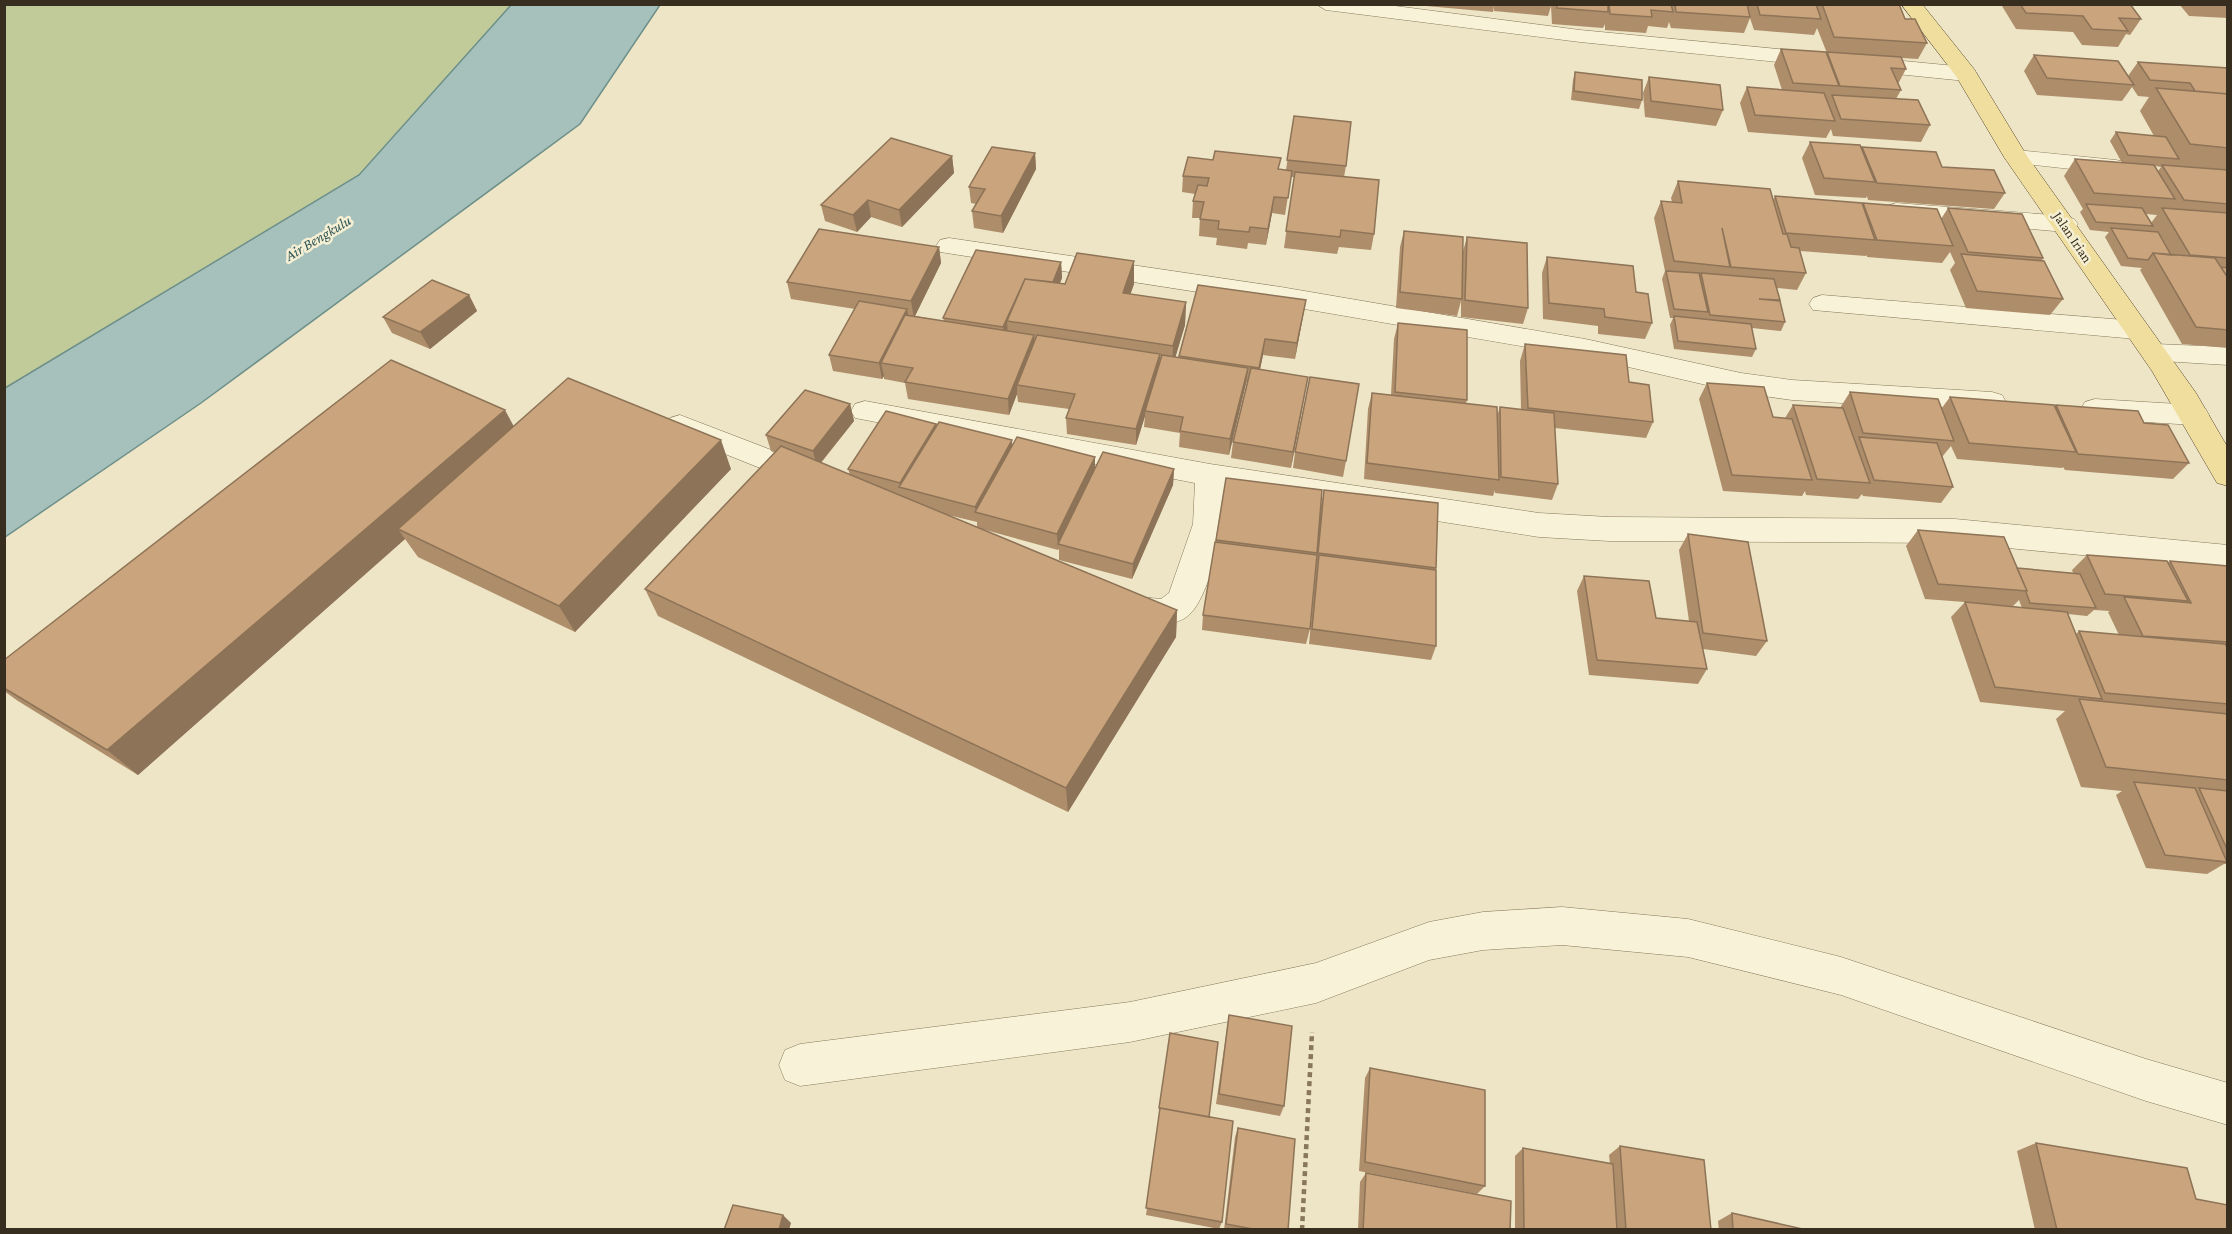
<svg xmlns="http://www.w3.org/2000/svg" width="2232" height="1234" font-family="'Crimson Pro',serif">
<style>
.green{fill:#c0cb99}
.water{fill:#a6c1bb;stroke:#6d8f8a;stroke-width:1.5}
.lines{fill:none;stroke-linecap:round;stroke-linejoin:round}
.street-casing{stroke:#88775b;stroke-width:1}
.primary-casing{stroke:#56452f;stroke-width:1}
.path{stroke:#88775b;stroke-width:4.5;stroke-dasharray:5 4;stroke-linecap:butt}
.street{fill:#f8f2d8;fill-rule:evenodd}
.primary{fill:#efde9e;fill-rule:evenodd}
.wall{fill:#ae8d6b;fill-rule:evenodd}
.shaded-wall{fill:#8d7357}
.building{fill:#caa47c;stroke:#8d7357;stroke-width:1.5}
.labels{text-anchor:middle;dominant-baseline:central;stroke-width:5;stroke-linejoin:round;paint-order:stroke}
.far-street-label{font-size:14px;fill:#382e1f;stroke:#f5efd4}
.far-water-label{font-size:15px;font-style:italic;fill:#2f5657;stroke:#f5efd4}
</style>
<rect width="100%" height="100%" fill="#ede5c5"/>
<!-- green -->
<path class="green" d="M 5,5 L 534,5 L 457,113 L 5,409 Z"/>
<!-- water -->
<path class="water" d="M 512,4 L 660,5 L 580,124 L 201,403 L 5,537 L 5,388 L 359,175 Z"/>
<g class="lines">
<!-- street casing -->
<g class="street-casing">
<path id="street" d="M 1316,4 L 1380,4 L 1580,30 L 1966,67 L 1974,69 L 1977,74 L 1974,79 L 1966,81 L 1580,42 L 1326,10 Z
M 2016,150 L 2116,160 L 2125,162 L 2128,167 L 2125,172 L 2116,174 L 2008,162 L 2004,157 L 2008,152 Z
M 1896,203 L 2065,216 L 2074,219 L 2078,224 L 2074,229 L 2065,232 L 1887,216 L 1884,211 L 1887,206 Z
M 949,238 L 1281,287 L 1585,339 L 1741,373 L 1792,380 L 1992,392 L 2002,395 L 2006,402 L 2002,409 L 1992,412 L 1792,400 L 1741,393 L 1585,357 L 1281,305 L 940,252 L 936,246 L 940,240 Z
M 1822,295 L 2136,321 L 2146,324 L 2150,330 L 2146,336 L 2136,339 L 1813,310 L 1809,304 L 1813,298 Z
M 2155,344 L 2228,347 L 2228,365 L 2145,360 L 2141,353 L 2145,346 Z
M 2095,399 L 2195,405 L 2205,408 L 2209,415 L 2205,422 L 2195,425 L 2095,419 L 2085,416 L 2081,409 L 2085,402 Z
M 865,401 L 1210,464 L 1539,513 L 1609,517 L 1955,519 L 2228,545 L 2228,569 L 1955,543 L 1609,541 L 1539,537 L 1226,488 C 1227,515 1210,604 1185,618 C 1164,630 1141,626 1118,618 L 1114,609 L 1118,600 L 1130,596 L 1161,599 L 1169,593 L 1193,524 L 1195,483 L 855,418 L 851,411 L 855,404 Z
M 680,415 L 821,469 L 825,477 L 821,485 L 810,488 L 670,432 L 665,425 L 670,418 Z
M 1562,907 L 1688,919 L 1841,957 L 2146,1059 L 2228,1083 L 2228,1125 L 2146,1101 L 1841,995 L 1688,957 L 1562,945 L 1483,950 L 1429,960 L 1316,1003 L 1130,1042 L 800,1086 L 785,1080 L 779,1065 L 785,1050 L 800,1044 L 1130,1002 L 1316,963 L 1429,922 L 1483,912 Z"/>
</g>
<!-- primary casing -->
<g class="primary-casing">
<path id="primary" d="M 1901,4 L 1922,4 L 1974,69 L 2027,156 L 2196,393 L 2228,448 L 2228,486 L 2217,483 L 2152,371 L 2004,157 L 1956,76 Z"/>
</g>
<!-- path -->
<path class="path" d="M 1302,1230 L 1312,1032"/>
<!-- street -->
<use href="#street" class="street"/>
<!-- primary -->
<use href="#primary" class="primary"/>
</g>
<!-- wall -->
<path class="wall" d="M 1426,4 L 1899,4 L 1905,19 L 1927,43 L 1918,59 L 1902,58 L 1906,69 L 1898,84 L 1901,90 L 1896,99 L 1930,125 L 1921,142 L 1833,136 L 1831,129 L 1826,138 L 1748,132 L 1740,103 L 1747,87 L 1782,90 L 1774,65 L 1781,49 L 1826,54 L 1827,53 L 1817,28 L 1814,35 L 1754,30 L 1750,18 L 1744,33 L 1671,28 L 1669,22 L 1667,28 L 1648,26 L 1646,33 L 1605,30 L 1605,24 L 1603,28 L 1552,24 L 1551,6 L 1548,16 L 1494,11 L 1494,6 L 1493,12 L 1426,6 Z
M 2003,4 L 2130,4 L 2141,19 L 2130,35 L 2126,34 L 2118,47 L 2082,45 L 2073,32 L 2016,29 L 2002,6 Z
M 2179,4 L 2228,4 L 2228,18 L 2189,16 Z
M 2034,55 L 2128,76 L 2138,62 L 2228,68 L 2228,348 L 2182,344 L 2140,270 L 2142,268 L 2121,266 L 2105,237 L 2109,232 L 2090,230 L 2080,212 L 2083,209 L 2064,176 L 2075,159 L 2122,163 L 2110,141 L 2116,132 L 2154,136 L 2140,111 L 2149,97 L 2138,96 L 2132,87 L 2122,101 L 2037,95 L 2024,71 ZM 2155,166 L 2161,167 L 2158,171 ZM 2146,214 L 2157,215 L 2151,223 Z
M 1575,72 L 1642,100 L 1639,109 L 1571,100 L 1573,80 Z
M 1649,77 L 1723,110 L 1716,126 L 1645,117 L 1643,93 Z
M 1294,116 L 1346,166 L 1344,177 L 1374,234 L 1371,250 L 1339,247 L 1337,254 L 1284,248 L 1294,177 L 1291,177 L 1285,215 L 1272,213 L 1266,245 L 1248,243 L 1247,249 L 1216,245 L 1217,238 L 1199,236 L 1200,218 L 1192,218 L 1193,201 L 1195,194 L 1182,192 L 1183,176 L 1279,169 L 1286,170 Z
M 1810,142 L 1861,149 L 1862,147 L 1942,167 L 2005,193 L 1994,209 L 1868,200 L 1867,196 L 1866,198 L 1815,195 L 1802,158 Z
M 1035,153 L 1036,169 L 1003,233 L 974,228 L 972,211 L 976,204 L 971,203 L 969,187 Z
M 952,156 L 954,173 L 902,227 L 871,217 L 857,232 L 825,221 L 821,205 Z
M 1678,181 L 1773,200 L 1775,196 L 1862,204 L 1863,203 L 1941,219 L 1948,208 L 2043,258 L 2042,261 L 2063,299 L 2050,315 L 1966,308 L 1950,270 L 1955,263 L 1950,252 L 1942,263 L 1867,257 L 1867,255 L 1866,256 L 1800,251 L 1806,273 L 1797,290 L 1777,288 L 1785,322 L 1781,331 L 1752,328 L 1756,349 L 1752,357 L 1674,349 L 1670,325 L 1673,318 L 1670,318 L 1662,279 L 1665,271 L 1654,218 L 1661,201 L 1672,202 L 1671,198 Z
M 1404,231 L 1463,251 L 1467,237 L 1528,308 L 1523,324 L 1461,317 L 1461,301 L 1457,316 L 1396,308 L 1400,247 Z
M 939,247 L 941,263 L 915,316 L 944,321 L 943,318 L 1061,262 L 1062,278 L 1060,283 L 1134,284 L 1130,294 L 1186,302 L 1185,325 L 1175,357 L 1179,357 L 1179,356 L 1306,300 L 1295,359 L 1263,355 L 1260,369 L 1305,393 L 1291,468 L 1231,458 L 1233,442 L 1247,383 L 1246,382 L 1229,455 L 1179,447 L 1180,433 L 1144,427 L 1145,416 L 1136,445 L 1067,434 L 1066,418 L 1069,409 L 1018,402 L 1017,394 L 1009,415 L 908,399 L 905,383 L 884,379 L 884,376 L 882,379 L 833,371 L 829,355 L 855,309 L 791,299 L 787,282 Z
M 1547,257 L 1636,292 L 1652,323 L 1645,339 L 1598,334 L 1598,326 L 1543,319 L 1542,273 Z
M 469,295 L 477,311 L 430,349 L 392,333 L 383,317 Z
M 1398,323 L 1467,400 L 1466,403 L 1497,416 L 1500,407 L 1521,410 L 1520,361 L 1525,344 L 1629,382 L 1653,422 L 1646,438 L 1555,428 L 1558,484 L 1552,500 L 1495,493 L 1495,490 L 1493,496 L 1364,479 L 1368,409 L 1372,393 L 1391,395 L 1394,339 Z
M 1707,383 L 1773,417 L 1785,418 L 1793,405 L 1840,408 L 1850,392 L 1941,409 L 1950,397 L 2054,406 L 2056,405 L 2144,423 L 2189,463 L 2173,479 L 2065,470 L 2063,467 L 2062,468 L 1957,459 L 1951,446 L 1942,457 L 1953,487 L 1941,503 L 1863,496 L 1862,494 L 1858,499 L 1806,495 L 1805,491 L 1802,496 L 1723,491 L 1699,399 Z
M 850,404 L 854,421 L 821,463 L 850,475 L 848,469 L 937,426 L 1012,440 L 1012,445 L 1095,468 L 1174,469 L 1173,485 L 1132,579 L 1059,560 L 1059,549 L 1058,550 L 982,529 L 1177,610 L 1176,637 L 1068,812 L 658,616 L 645,589 L 775,453 L 771,451 L 766,435 ZM 944,514 L 977,522 L 977,527 Z
M 514,426 L 731,469 L 575,632 L 418,557 L 405,539 L 138,775 L 18,701 L 4,691 L 4,660 Z
M 1295,452 L 1346,461 L 1343,477 L 1293,468 Z
M 1226,478 L 1322,490 L 1316,555 L 1321,506 L 1324,490 L 1436,568 L 1436,646 L 1431,660 L 1309,644 L 1316,569 L 1315,569 L 1310,629 L 1306,644 L 1202,630 L 1203,615 Z
M 1918,530 L 2017,568 L 2073,573 L 2072,570 L 2087,555 L 2168,562 L 2170,561 L 2228,566 L 2228,864 L 2224,864 L 2207,874 L 2146,868 L 2116,795 L 2122,791 L 2081,787 L 2056,719 L 2065,711 L 1980,702 L 1951,617 L 1965,602 L 1925,599 L 1906,546 ZM 2019,600 L 2022,608 L 2013,606 ZM 2094,610 L 2110,611 L 2108,612 L 2119,635 L 2079,631 L 2076,634 L 2068,614 L 2087,616 Z
M 1688,534 L 1767,641 L 1756,656 L 1703,649 L 1707,669 L 1698,684 L 1589,675 L 1577,591 L 1584,576 L 1656,618 L 1689,621 L 1679,550 Z
M 1229,1015 L 1284,1106 L 1280,1116 L 1216,1104 Z
M 1370,1068 L 1485,1186 L 1477,1194 L 1359,1171 L 1365,1078 Z
M 1159,1108 L 1209,1117 L 1222,1222 L 1219,1229 L 1146,1215 L 1160,1113 L 1159,1113 Z
M 1238,1128 L 1288,1230 L 1224,1230 L 1235,1137 Z
M 2036,1143 L 2196,1199 L 2228,1230 L 2035,1230 L 2017,1151 Z
M 1620,1146 L 1711,1230 L 1515,1230 L 1515,1156 L 1523,1148 L 1610,1164 L 1609,1155 Z
M 1366,1173 L 1510,1230 L 1358,1230 L 1360,1182 Z
M 1732,1213 L 1807,1230 L 1719,1230 L 1718,1221 Z"/>
<!-- shaded-wall -->
<path class="shaded-wall" d="M 1035,153 L 1036,169 L 1003,233 L 1001,216 Z
M 952,156 L 954,173 L 902,227 L 899,210 Z
M 1274,197 L 1272,213 L 1266,245 L 1268,229 Z
M 868,200 L 871,217 L 857,232 L 853,215 Z
M 939,247 L 941,263 L 914,318 L 911,301 Z
M 1134,261 L 1134,284 L 1123,316 L 1123,293 Z
M 1061,262 L 1062,278 L 1051,304 L 1050,288 Z
M 1023,284 L 1007,321 L 1008,336 L 1005,344 L 1003,327 Z
M 469,295 L 477,311 L 430,349 L 420,332 Z
M 1306,300 L 1303,316 L 1295,359 L 1297,343 Z
M 1186,302 L 1185,325 L 1172,369 L 1173,346 Z
M 907,309 L 910,325 L 881,363 L 884,376 L 882,379 L 879,363 Z
M 1034,335 L 1035,351 L 1017,385 L 1017,394 L 1009,415 L 1008,399 Z
M 1265,339 L 1263,355 L 1257,384 L 1259,368 Z
M 1160,354 L 1159,370 L 1145,411 L 1145,416 L 1136,445 L 1136,429 Z
M 1248,368 L 1246,384 L 1229,455 L 1230,439 Z
M 1308,377 L 1305,393 L 1291,468 L 1293,452 Z
M 850,404 L 854,421 L 817,467 L 813,451 Z
M 505,410 L 520,438 L 398,529 L 405,539 L 138,775 L 107,750 Z
M 936,424 L 939,440 L 901,487 L 900,483 Z
M 721,440 L 731,469 L 575,632 L 559,606 Z
M 1012,440 L 1013,456 L 976,512 L 975,507 Z
M 1095,457 L 1095,473 L 1058,544 L 1058,550 L 1057,534 Z
M 1174,469 L 1173,485 L 1132,579 L 1133,564 Z
M 1177,610 L 1176,637 L 1068,812 L 1066,788 Z
M 783,1215 L 791,1223 L 789,1230 L 779,1230 Z"/>
<!-- building -->
<path class="building" d="M 1557,4 L 1608,4 L 1608,12 L 1557,8 Z
M 1609,4 L 1671,4 L 1673,12 L 1651,10 L 1652,17 L 1610,14 Z
M 1675,4 L 1747,4 L 1750,17 L 1676,12 Z
M 1757,4 L 1816,4 L 1821,19 L 1760,15 Z
M 1822,4 L 1899,4 L 1905,19 L 1915,19 L 1927,43 L 1834,37 Z
M 2020,4 L 2130,4 L 2141,19 L 2119,18 L 2128,31 L 2092,29 L 2083,16 L 2026,13 Z
M 1781,49 L 1826,52 L 1839,86 L 1793,83 Z
M 1827,52 L 1901,57 L 1906,69 L 1891,68 L 1901,90 L 1840,86 Z
M 2034,55 L 2118,61 L 2134,85 L 2047,78 Z
M 2138,62 L 2228,68 L 2228,94 L 2195,91 L 2190,83 L 2150,80 Z
M 1575,72 L 1642,80 L 1642,100 L 1574,91 Z
M 1649,77 L 1720,85 L 1723,110 L 1651,101 Z
M 1747,87 L 1824,93 L 1835,121 L 1755,115 Z
M 2156,88 L 2228,94 L 2228,148 L 2190,144 Z
M 1832,95 L 1918,100 L 1930,125 L 1841,119 Z
M 1294,116 L 1351,122 L 1346,166 L 1287,160 Z
M 2116,132 L 2166,137 L 2179,159 L 2128,155 Z
M 891,138 L 952,156 L 899,210 L 868,200 L 853,215 L 821,205 Z
M 1810,142 L 1860,145 L 1875,182 L 1824,178 Z
M 992,147 L 1035,153 L 1001,216 L 972,211 L 985,189 L 969,187 Z
M 1862,147 L 1936,152 L 1942,167 L 1994,170 L 2005,193 L 1877,183 Z
M 1215,151 L 1281,158 L 1278,169 L 1292,171 L 1288,198 L 1274,197 L 1268,229 L 1250,227 L 1249,232 L 1218,229 L 1219,221 L 1200,219 L 1204,202 L 1193,201 L 1198,185 L 1207,186 L 1209,178 L 1183,176 L 1188,157 L 1213,160 Z
M 2075,159 L 2154,165 L 2175,199 L 2094,193 Z
M 2162,165 L 2228,170 L 2228,204 L 2184,200 Z
M 1295,172 L 1379,180 L 1374,234 L 1341,230 L 1340,237 L 1286,231 Z
M 1678,181 L 1770,189 L 1783,234 L 1787,234 L 1791,247 L 1799,248 L 1806,273 L 1731,267 L 1722,228 L 1730,267 L 1674,261 L 1661,201 L 1682,203 Z
M 1775,196 L 1862,203 L 1875,240 L 1786,233 Z
M 1863,203 L 1937,209 L 1953,246 L 1877,240 Z
M 2086,204 L 2142,208 L 2153,226 L 2096,222 Z
M 1948,208 L 2022,214 L 2043,258 L 1968,252 Z
M 2162,208 L 2228,213 L 2228,258 L 2190,255 Z
M 2111,228 L 2158,232 L 2171,255 L 2153,253 L 2148,260 L 2128,258 Z
M 819,229 L 939,247 L 911,301 L 787,282 Z
M 1404,231 L 1463,237 L 1462,299 L 1400,292 Z
M 1467,237 L 1527,243 L 1528,308 L 1465,300 Z
M 976,250 L 1061,262 L 1053,282 L 1025,279 L 1003,327 L 943,318 Z
M 1077,253 L 1134,261 L 1123,293 L 1186,302 L 1173,346 L 1007,321 L 1025,279 L 1065,284 Z
M 2153,253 L 2215,258 L 2228,278 L 2228,330 L 2196,327 Z
M 1961,254 L 2044,261 L 2063,299 L 1977,291 Z
M 1547,257 L 1633,266 L 1636,292 L 1648,294 L 1652,323 L 1605,317 L 1604,309 L 1549,303 Z
M 2221,267 L 2228,268 L 2228,278 Z
M 1666,271 L 1699,273 L 1708,312 L 1674,309 Z
M 1701,273 L 1774,279 L 1780,300 L 1759,299 L 1780,301 L 1785,322 L 1710,315 Z
M 432,280 L 469,295 L 420,332 L 383,317 Z
M 1198,285 L 1306,300 L 1297,343 L 1265,339 L 1259,368 L 1179,356 Z
M 859,301 L 907,309 L 879,363 L 829,355 Z
M 905,315 L 1034,335 L 1008,399 L 905,382 L 913,368 L 881,363 Z
M 1674,316 L 1751,324 L 1756,349 L 1678,341 Z
M 1398,323 L 1467,330 L 1467,400 L 1395,392 Z
M 1037,335 L 1160,354 L 1136,429 L 1066,418 L 1075,394 L 1017,385 Z
M 1525,344 L 1626,355 L 1629,382 L 1649,385 L 1653,422 L 1528,408 Z
M 1162,355 L 1248,368 L 1230,439 L 1180,431 L 1183,417 L 1145,411 Z
M 391,360 L 505,410 L 107,750 L 4,688 L 4,660 Z
M 1251,368 L 1308,377 L 1293,452 L 1233,442 Z
M 1310,377 L 1359,384 L 1346,461 L 1295,452 Z
M 568,378 L 721,440 L 559,606 L 398,529 Z
M 1707,383 L 1764,387 L 1773,417 L 1792,419 L 1812,480 L 1732,475 Z
M 805,390 L 850,404 L 813,451 L 766,435 Z
M 1850,392 L 1938,399 L 1954,441 L 1863,433 Z
M 1372,393 L 1497,407 L 1499,480 L 1367,463 Z
M 1950,397 L 2054,405 L 2076,452 L 1969,443 Z
M 1793,405 L 1843,408 L 1870,483 L 1817,479 Z
M 2056,405 L 2138,411 L 2144,423 L 2168,425 L 2189,463 L 2078,454 Z
M 1500,407 L 1554,413 L 1558,484 L 1501,477 Z
M 886,411 L 936,424 L 900,483 L 848,469 Z
M 939,422 L 1012,440 L 975,507 L 899,487 Z
M 1017,437 L 1095,457 L 1057,534 L 975,512 Z
M 1859,437 L 1937,443 L 1953,487 L 1874,480 Z
M 781,446 L 1177,610 L 1066,788 L 645,589 Z
M 1103,452 L 1174,469 L 1133,564 L 1058,544 Z
M 1226,478 L 1322,490 L 1317,553 L 1216,540 Z
M 1324,490 L 1438,503 L 1436,568 L 1318,553 Z
M 1918,530 L 2004,537 L 2027,591 L 1938,584 Z
M 1688,534 L 1748,542 L 1767,641 L 1703,633 Z
M 1215,542 L 1317,555 L 1310,629 L 1203,615 Z
M 1319,555 L 1436,570 L 1436,646 L 1312,629 Z
M 2087,555 L 2167,561 L 2188,601 L 2105,594 Z
M 2170,561 L 2228,566 L 2228,642 L 2143,636 L 2124,597 L 2191,603 Z
M 2017,568 L 2080,574 L 2096,608 L 2030,603 L 2026,592 L 2027,591 Z
M 1584,576 L 1649,581 L 1656,618 L 1697,622 L 1707,669 L 1597,660 Z
M 1965,602 L 2067,612 L 2102,699 L 1995,687 Z
M 2079,631 L 2225,644 L 2228,648 L 2228,704 L 2105,693 Z
M 2079,699 L 2228,714 L 2228,780 L 2106,767 Z
M 2134,782 L 2195,788 L 2227,862 L 2165,855 Z
M 2199,788 L 2228,791 L 2228,849 L 2227,849 Z
M 1229,1015 L 1292,1026 L 1284,1106 L 1219,1094 Z
M 1170,1033 L 1218,1042 L 1209,1117 L 1159,1108 Z
M 1370,1068 L 1485,1090 L 1485,1186 L 1365,1162 Z
M 1160,1108 L 1233,1121 L 1222,1222 L 1146,1208 Z
M 1238,1128 L 1295,1139 L 1288,1230 L 1258,1230 L 1226,1224 Z
M 2036,1143 L 2187,1168 L 2196,1199 L 2228,1205 L 2228,1230 L 2057,1230 Z
M 1620,1146 L 1704,1160 L 1711,1230 L 1626,1230 Z
M 1523,1148 L 1613,1164 L 1617,1230 L 1524,1230 Z
M 1366,1173 L 1511,1201 L 1510,1230 L 1363,1230 Z
M 733,1205 L 783,1215 L 779,1230 L 724,1230 Z
M 1732,1213 L 1807,1230 L 1733,1230 Z"/>
<g class="labels">
<!-- far-street labels -->
<g class="far-street-label">
<text transform="translate(2073 237) rotate(56)">Jalan Irian</text>
</g>
<!-- far-water labels -->
<g class="far-water-label">
<text transform="translate(318 238) rotate(-31)">Air Bengkulu</text>
</g>
</g>
<!-- border -->
<rect width="2232" height="1234" fill="none" stroke="#382e1f" stroke-width="12"/>
</svg>
